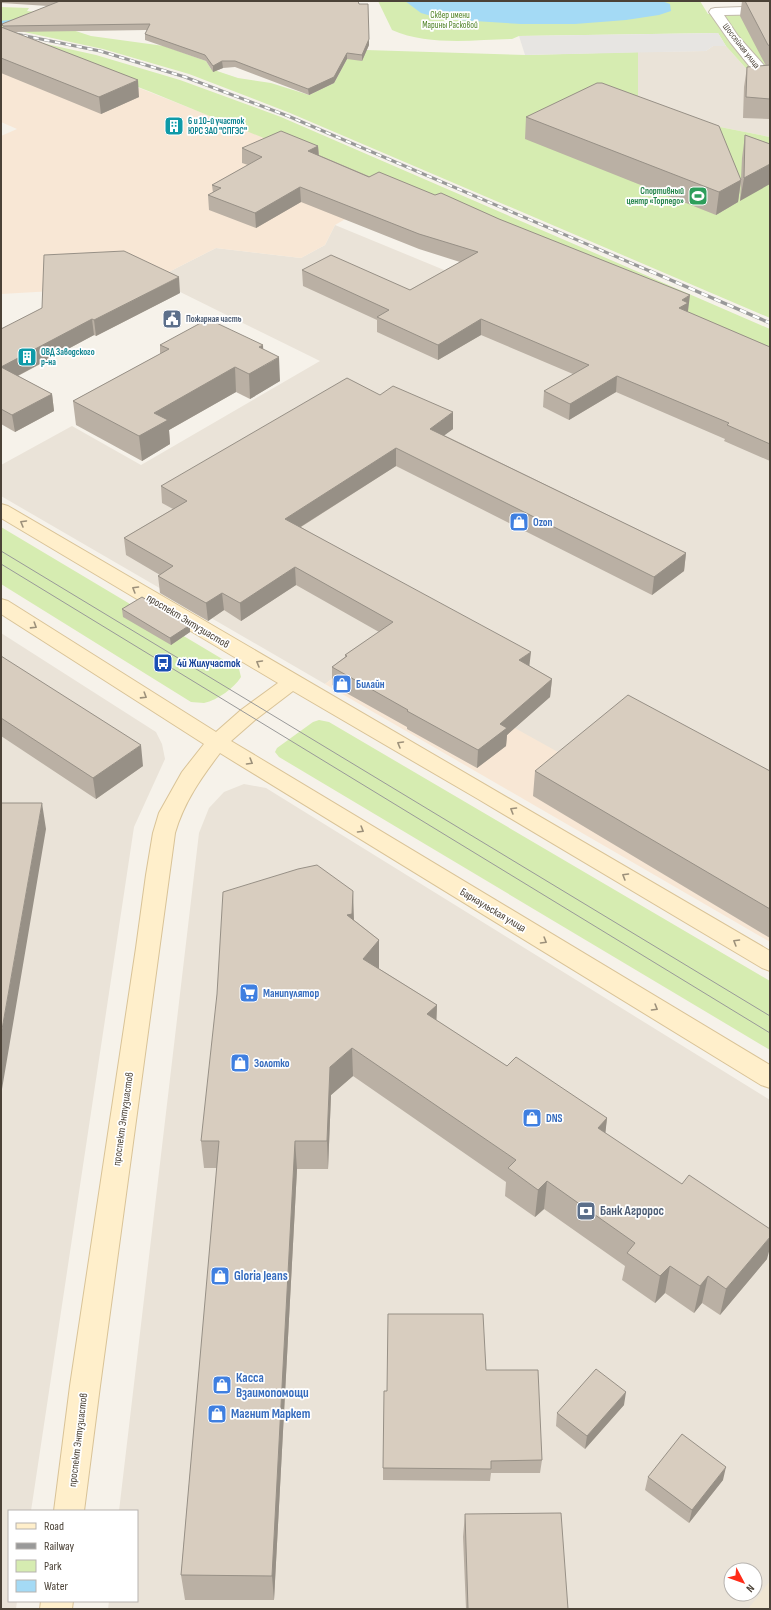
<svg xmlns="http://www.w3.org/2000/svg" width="771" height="1610" font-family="'Sofia Sans Condensed',sans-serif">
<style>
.residential{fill:#eae3d8;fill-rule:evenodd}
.commercial{fill:#f8e7d5}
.education{fill:#f0e6d3}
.green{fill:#d6ecb1}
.parking{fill:#e7e5e2}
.water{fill:#a4daf5}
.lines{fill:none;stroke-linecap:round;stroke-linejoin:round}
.stream{fill:#a4daf5;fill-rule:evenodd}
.street-casing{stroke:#c2b9ac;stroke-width:2}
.secondary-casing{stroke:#d9c397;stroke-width:2}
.street{fill:#fff;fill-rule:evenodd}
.secondary{fill:#ffefcb;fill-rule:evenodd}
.tram{stroke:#999;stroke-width:1}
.rail-far1-casing{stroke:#999;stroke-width:3}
.rail-casing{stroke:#999;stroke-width:3.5}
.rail-far1{stroke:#fff;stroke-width:2;stroke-dasharray:5.5;stroke-linecap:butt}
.rail{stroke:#fff;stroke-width:2.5;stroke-dasharray:7;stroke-linecap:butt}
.wall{fill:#bab0a4}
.shaded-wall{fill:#979086}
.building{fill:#d8cdbf;stroke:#979086}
.oneway{stroke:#9c907a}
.labels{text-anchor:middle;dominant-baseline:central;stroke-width:3.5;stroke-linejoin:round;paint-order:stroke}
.far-park-label{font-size:9px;fill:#4f8225;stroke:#fff}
.far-street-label{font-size:9px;fill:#4b4237;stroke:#fff}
.far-culture-label{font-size:9px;font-weight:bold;fill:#0d838f;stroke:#fff;text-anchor:start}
.far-leisure-label{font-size:9px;font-weight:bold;fill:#27864d;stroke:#fff;text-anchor:end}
.far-service-label{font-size:9px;font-weight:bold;fill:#4e5e75;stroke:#fff;text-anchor:start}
.shop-label{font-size:11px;font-weight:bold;fill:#366cbe;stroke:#fff;text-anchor:start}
.street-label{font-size:11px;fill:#4b4237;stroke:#fff}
.transit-label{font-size:11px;font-weight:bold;fill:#164399;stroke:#fff;text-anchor:start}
.near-service-label{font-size:13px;font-weight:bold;fill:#4e5e75;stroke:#fff;text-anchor:start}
.near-shop-label{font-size:13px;font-weight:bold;fill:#366cbe;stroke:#fff;text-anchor:start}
</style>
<rect width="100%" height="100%" fill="#f6f2ea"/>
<!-- residential -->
<path class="residential" d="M 713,46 L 726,46 L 752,75 L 770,81 L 770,137 L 705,124 L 638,97 L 638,52 L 706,51 Z
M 335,225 L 449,272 L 770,395 L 770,870 L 361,657 L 325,684 L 1,496 L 1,465 L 72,426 L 141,465 L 320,361 L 162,283 L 149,282 L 216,248 L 301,258 L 325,245 Z
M 1,633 L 156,732 L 162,744 L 165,759 L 134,827 L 31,1511 L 9,1511 L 9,1601 L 17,1601 L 16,1609 L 1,1609 Z
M 244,784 L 266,788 L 770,1100 L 770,1609 L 108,1609 L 109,1601 L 137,1601 L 137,1511 L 119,1511 L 199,833 L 209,808 L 224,792 ZM 731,1570 L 755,1570 L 755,1594 L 731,1594 Z"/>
<!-- commercial -->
<path class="commercial" d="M 1,52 L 119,80 L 279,143 L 359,211 L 335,225 L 325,245 L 301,258 L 216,248 L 149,282 L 71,290 L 1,294 L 1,136 L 17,129 L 1,122 Z
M 361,657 L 452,693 L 770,870 L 770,942 L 325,684 Z"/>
<!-- education -->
<path class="education" d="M 770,1581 L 770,1609 L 748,1609 Z"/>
<!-- green -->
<path class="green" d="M 378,1 L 700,1 L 708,14 L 770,12 L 770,81 L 752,75 L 726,46 L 718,33 L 519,36 L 512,39 C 473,40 428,46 392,30 Z
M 1,7 L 29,8 L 27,11 L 35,12 L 45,21 L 91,36 L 164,46 L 206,61 L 211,69 L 238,78 L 271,83 L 309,95 L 334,83 L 347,59 L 366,50 L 525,55 L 638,52 L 638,97 L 705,124 L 770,137 L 770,318 L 290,113 L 189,74 L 103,49 L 1,27 Z
M 1,34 L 96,55 L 180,80 L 281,117 L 770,329 L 770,364 L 680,316 L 687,311 L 151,92 Z
M 1,527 L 239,669 L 241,677 C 234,688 218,700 204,703 C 200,703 195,702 191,702 L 1,584 Z
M 319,720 L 329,722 L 770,981 L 770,1050 L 279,757 L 275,752 L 277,748 L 313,722 Z"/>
<!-- parking -->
<path class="parking" d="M 718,33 L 726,46 L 713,46 L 706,51 L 525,55 L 519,36 Z"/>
<!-- water -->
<path class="water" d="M 405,1 L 662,1 L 670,4 L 671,11 L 659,15 L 626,20 L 575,24 L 521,24 L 442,19 L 421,13 Z"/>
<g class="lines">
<!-- stream -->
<path class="stream" d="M 17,19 L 20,21 L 19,22 L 1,25 L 1,21 Z"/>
<!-- street casing -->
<g class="street-casing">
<path id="street" d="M 770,6 L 770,14 L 724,15 L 738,36 L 770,72 L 770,80 L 759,78 L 730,42 L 709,12 L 711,9 L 715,8 Z"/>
</g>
<!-- secondary casing -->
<g class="secondary-casing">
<path id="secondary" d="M 1,504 L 8,506 L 770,951 L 770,971 L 762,968 L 478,799 L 293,691 L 255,720 L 231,741 L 770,1065 L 770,1088 L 761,1085 L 220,753 C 201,778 184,802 175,833 L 100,1386 L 84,1511 L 54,1511 L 70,1386 L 136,948 L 146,875 L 153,833 L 159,813 L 182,772 L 204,744 L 1,614 L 1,599 L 8,601 L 216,732 L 241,710 L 278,683 L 1,518 Z
M 41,1601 L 73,1601 L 72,1609 L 40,1609 Z"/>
</g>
<!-- street -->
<use href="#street" class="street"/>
<!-- secondary -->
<use href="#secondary" class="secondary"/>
<!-- tram -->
<path class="tram" d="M 1,551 L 770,1016
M 1,564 L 770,1033"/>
<!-- rail-far1 casing -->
<g class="rail-far1-casing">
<path id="rail-far1" d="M 1,31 L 100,51 L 185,77 L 288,116 L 652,272"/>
</g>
<!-- rail casing -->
<g class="rail-casing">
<path id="rail" d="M 650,271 L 770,323"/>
</g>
<!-- rail-far1 -->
<use href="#rail-far1" class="rail-far1"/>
<!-- rail -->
<use href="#rail" class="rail"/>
</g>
<!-- wall -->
<path class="wall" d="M 1,1 L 358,1 L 369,45 L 362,61 L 347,59 L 334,83 L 309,95 L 235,67 L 223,68 L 213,72 L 206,61 L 145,40 L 145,34 L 147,30 L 15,32 L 139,97 L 101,114 L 1,73 L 1,27 L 3,27 L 2,24 L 48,6 L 1,3 Z
M 742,1 L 770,1 L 770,119 L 743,118 L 744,87 L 747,67 L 766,66 L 740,16 Z
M 526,117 L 741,179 L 742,158 L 745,135 L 770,144 L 740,201 L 741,182 L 738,202 L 716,215 L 525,139 Z
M 318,146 L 319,155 L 688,311 L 687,312 L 770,347 L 770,461 L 724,441 L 725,439 L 616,392 L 569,420 L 543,407 L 544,391 L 573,374 L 481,335 L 438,360 L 377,332 L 377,320 L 303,286 L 302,270 L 410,290 L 460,262 L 419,249 L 301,202 L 256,228 L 209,210 L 208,195 L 213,193 L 212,185 L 248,165 L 242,163 L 242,148 Z
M 180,293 L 96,336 L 94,335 L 18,376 L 52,394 L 54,411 L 15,432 L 1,424 L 1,329 Z
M 160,345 L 263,349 L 280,381 L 250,399 L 236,392 L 169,430 L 170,444 L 142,461 L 76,425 L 73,401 L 160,354 Z
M 380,395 L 453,429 L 444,435 L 686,553 L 684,571 L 652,595 L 396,466 L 301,527 L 530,666 L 552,679 L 550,697 L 507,735 L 506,746 L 477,768 L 407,729 L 407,727 L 332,685 L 332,667 L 345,657 L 345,655 L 379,632 L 296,585 L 241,621 L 224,610 L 208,621 L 160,593 L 158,576 L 160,575 L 126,555 L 124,538 L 173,509 L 162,503 L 161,486 Z
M 122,609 L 190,632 L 171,645 L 123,617 Z
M 1,656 L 143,766 L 96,799 L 1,736 Z
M 535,771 L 770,771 L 770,938 L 533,796 Z
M 354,920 L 379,940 L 378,968 L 437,1005 L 436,1020 L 507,1066 L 607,1118 L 605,1133 L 767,1259 L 720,1315 L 702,1303 L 694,1313 L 665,1293 L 655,1303 L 622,1280 L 625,1266 L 544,1209 L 535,1217 L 505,1196 L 506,1182 L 353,1076 L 331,1095 L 328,1169 L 297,1169 L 274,1600 L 185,1600 L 181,1575 L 217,1168 L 204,1168 L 201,1141 Z
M 486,1370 L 542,1460 L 540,1473 L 491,1473 L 490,1481 L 383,1480 L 383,1468 L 387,1391 Z
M 624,1405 L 585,1449 L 556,1426 L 557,1413 Z
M 648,1477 L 723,1480 L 689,1523 L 645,1490 Z
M 465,1514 L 568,1609 L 466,1609 L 463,1537 Z"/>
<!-- shaded-wall -->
<path class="shaded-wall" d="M 369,39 L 369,45 L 362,61 L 362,55 Z
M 347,53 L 347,59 L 334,83 L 309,95 L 308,89 Z
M 222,61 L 223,68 L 213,72 L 213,66 Z
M 138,80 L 139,97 L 101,114 L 99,97 Z
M 318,146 L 319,161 L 308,151 Z
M 770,164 L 770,184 L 740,201 L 744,178 Z
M 741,180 L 738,202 L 716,215 L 719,192 Z
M 300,187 L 301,202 L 256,228 L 255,213 Z
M 179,277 L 180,293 L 96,336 L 94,320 Z
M 690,295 L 688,311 L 687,312 L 679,308 L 682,300 Z
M 92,319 L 94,335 L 4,383 L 1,367 Z
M 481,319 L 481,335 L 438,360 L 438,345 Z
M 263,345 L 264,366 L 279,357 L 280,381 L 250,399 L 249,374 L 259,347 Z
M 235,367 L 236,392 L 169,430 L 170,444 L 142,461 L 139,436 L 154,413 Z
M 617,376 L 616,392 L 569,420 L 570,404 Z
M 52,394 L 54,411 L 15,432 L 12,415 Z
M 453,412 L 453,429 L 430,446 L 430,429 Z
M 396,448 L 396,466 L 286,536 L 285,519 Z
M 686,553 L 684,571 L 652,595 L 654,577 Z
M 295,567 L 296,585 L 241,621 L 240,603 Z
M 222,593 L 224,610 L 208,621 L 206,603 Z
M 190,625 L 190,632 L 171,645 L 170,638 Z
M 531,652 L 529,669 L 519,660 Z
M 552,679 L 550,697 L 507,735 L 506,746 L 477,768 L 478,750 L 500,724 Z
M 141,745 L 143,766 L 96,799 L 93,778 Z
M 42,803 L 46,829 L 1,1095 L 1,1035 Z
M 353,891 L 354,920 L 352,942 L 347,915 Z
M 379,940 L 379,968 L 364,987 L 363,959 Z
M 437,1005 L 436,1033 L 427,1014 Z
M 352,1048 L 353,1076 L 331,1095 L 328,1169 L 327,1141 L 330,1067 Z
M 607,1118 L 604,1146 L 598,1128 Z
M 295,1141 L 297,1169 L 274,1600 L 272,1576 Z
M 547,1181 L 544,1209 L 535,1217 L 538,1190 Z
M 770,1237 L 770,1248 L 767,1259 L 720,1315 L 726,1289 Z
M 670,1266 L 665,1293 L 655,1303 L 660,1276 Z
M 708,1276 L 702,1303 L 694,1313 L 700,1286 Z
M 626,1392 L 624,1405 L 585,1449 L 587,1436 Z
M 726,1467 L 723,1480 L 689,1523 L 692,1510 Z"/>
<!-- building -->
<path class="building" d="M 60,1 L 358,1 L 359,4 L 368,4 L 369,39 L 362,55 L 347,53 L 334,77 L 308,89 L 235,61 L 222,61 L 213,66 L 205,55 L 145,34 L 150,24 L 3,26 L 2,24 Z
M 745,1 L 770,1 L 770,46 L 768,45 Z
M 1,27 L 138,80 L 99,97 L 1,58 Z
M 770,65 L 770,99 L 746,97 L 747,67 Z
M 597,83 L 602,83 L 719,126 L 741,180 L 719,192 L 526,117 Z
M 281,131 L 318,146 L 308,151 L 369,177 L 379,172 L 435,195 L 441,193 L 499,219 L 690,295 L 682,300 L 688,303 L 679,308 L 770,347 L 770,444 L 727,425 L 729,423 L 617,376 L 570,404 L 544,391 L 589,365 L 481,319 L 438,345 L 377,317 L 389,310 L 302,270 L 331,255 L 410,290 L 478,252 L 419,234 L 300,187 L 255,213 L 208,195 L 221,188 L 212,185 L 262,157 L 242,148 Z
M 745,135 L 770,144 L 770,164 L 744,178 Z
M 124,251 L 179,277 L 94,320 L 92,319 L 1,367 L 52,394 L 12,415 L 1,409 L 1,329 L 42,308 L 44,255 Z
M 208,319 L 263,345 L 259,347 L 279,357 L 249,374 L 235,367 L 154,413 L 168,420 L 139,436 L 73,401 L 169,349 L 160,345 Z
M 347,378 L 380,395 L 393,386 L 453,412 L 430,429 L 686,553 L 654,577 L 396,448 L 285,519 L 531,652 L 519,660 L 552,679 L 500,724 L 507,728 L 478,750 L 407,711 L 408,710 L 332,667 L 347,656 L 345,655 L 393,622 L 295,567 L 240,603 L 222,593 L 206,603 L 158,576 L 173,566 L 124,538 L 187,501 L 161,486 Z
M 142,597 L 190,625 L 170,638 L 122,609 Z
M 1,656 L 141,745 L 93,778 L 1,718 Z
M 628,695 L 770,771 L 770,909 L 535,771 Z
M 1,803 L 42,803 L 1,1035 Z
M 317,865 L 353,891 L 352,914 L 347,915 L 379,940 L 363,959 L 437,1005 L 427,1014 L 507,1066 L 516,1057 L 607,1118 L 598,1128 L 682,1184 L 689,1175 L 770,1229 L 770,1237 L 726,1289 L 708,1276 L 700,1286 L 670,1266 L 660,1276 L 627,1253 L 635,1243 L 547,1181 L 538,1190 L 508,1168 L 516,1160 L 352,1048 L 330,1067 L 327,1141 L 295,1141 L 272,1576 L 181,1575 L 219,1141 L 201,1141 L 217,994 L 223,892 L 298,869 Z
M 388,1314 L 483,1314 L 486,1370 L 538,1370 L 542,1460 L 491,1461 L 491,1469 L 383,1468 L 384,1391 L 387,1391 Z
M 596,1369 L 626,1392 L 587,1436 L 557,1413 Z
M 682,1434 L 726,1467 L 692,1510 L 648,1477 Z
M 561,1513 L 568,1609 L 468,1609 L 465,1514 Z"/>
<!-- one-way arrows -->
<defs><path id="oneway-chevron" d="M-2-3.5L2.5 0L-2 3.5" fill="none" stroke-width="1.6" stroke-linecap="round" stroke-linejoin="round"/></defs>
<g class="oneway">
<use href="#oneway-chevron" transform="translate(23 523) rotate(-150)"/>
<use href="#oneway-chevron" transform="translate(135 589) rotate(-149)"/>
<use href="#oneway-chevron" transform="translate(34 626) rotate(32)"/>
<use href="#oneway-chevron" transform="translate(259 663) rotate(-150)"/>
<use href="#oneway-chevron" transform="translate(144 696) rotate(32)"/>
<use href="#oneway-chevron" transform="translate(400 744) rotate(-150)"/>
<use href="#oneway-chevron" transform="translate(250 762) rotate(31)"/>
<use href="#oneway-chevron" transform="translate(513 810) rotate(-149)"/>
<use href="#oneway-chevron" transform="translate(361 830) rotate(31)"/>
<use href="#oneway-chevron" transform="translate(625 876) rotate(-149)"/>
<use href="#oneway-chevron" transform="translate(544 941) rotate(31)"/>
<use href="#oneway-chevron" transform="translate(736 942) rotate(-149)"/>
<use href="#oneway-chevron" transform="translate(655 1008) rotate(31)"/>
</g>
<!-- icons -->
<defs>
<g id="building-square" transform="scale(1)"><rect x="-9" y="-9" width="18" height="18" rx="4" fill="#0f9aa8" stroke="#fff"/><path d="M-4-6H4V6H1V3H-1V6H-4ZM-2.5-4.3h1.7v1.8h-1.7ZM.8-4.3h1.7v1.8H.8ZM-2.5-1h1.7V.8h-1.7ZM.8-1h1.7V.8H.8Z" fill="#fff"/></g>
<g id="stadium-square" transform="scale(1)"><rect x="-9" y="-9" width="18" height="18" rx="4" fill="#2e9e5b" stroke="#fff"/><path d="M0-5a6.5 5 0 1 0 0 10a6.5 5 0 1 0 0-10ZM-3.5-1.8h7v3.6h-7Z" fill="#fff"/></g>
<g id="civic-square" transform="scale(1)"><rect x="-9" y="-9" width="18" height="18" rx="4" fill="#5c6f8a" stroke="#fff"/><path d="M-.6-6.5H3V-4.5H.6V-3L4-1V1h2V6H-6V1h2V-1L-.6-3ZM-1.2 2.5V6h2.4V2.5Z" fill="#fff"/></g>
<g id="shop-square" transform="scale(1)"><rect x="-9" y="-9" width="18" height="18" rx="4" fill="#3f7fe0" stroke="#fff"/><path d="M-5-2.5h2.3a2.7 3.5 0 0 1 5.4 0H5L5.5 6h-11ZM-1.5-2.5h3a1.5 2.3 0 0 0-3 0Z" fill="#fff"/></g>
<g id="bus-square" transform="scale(1)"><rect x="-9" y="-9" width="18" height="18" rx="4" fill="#1a4fb4" stroke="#fff"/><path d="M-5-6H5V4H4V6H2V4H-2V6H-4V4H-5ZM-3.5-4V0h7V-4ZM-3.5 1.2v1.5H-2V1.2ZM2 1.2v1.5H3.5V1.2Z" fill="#fff"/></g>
<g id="supermarket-square" transform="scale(1)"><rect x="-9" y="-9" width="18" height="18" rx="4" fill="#3f7fe0" stroke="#fff"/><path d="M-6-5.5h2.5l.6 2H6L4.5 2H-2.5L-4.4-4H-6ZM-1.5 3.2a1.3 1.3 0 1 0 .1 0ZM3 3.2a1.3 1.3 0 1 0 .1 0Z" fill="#fff"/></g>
<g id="bank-square" transform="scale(1)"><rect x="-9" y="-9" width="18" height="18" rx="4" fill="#5c6f8a" stroke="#fff"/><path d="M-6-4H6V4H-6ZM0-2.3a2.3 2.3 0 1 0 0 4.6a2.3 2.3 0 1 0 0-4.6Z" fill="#fff"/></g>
</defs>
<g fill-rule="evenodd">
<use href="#building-square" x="174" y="126"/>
<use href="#stadium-square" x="698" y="196"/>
<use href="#civic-square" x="172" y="319"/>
<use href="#building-square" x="27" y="357"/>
<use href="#shop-square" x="519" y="522"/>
<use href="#bus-square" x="163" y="663"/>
<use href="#shop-square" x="342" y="684"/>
<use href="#supermarket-square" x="249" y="993"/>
<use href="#shop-square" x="240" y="1063"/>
<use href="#shop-square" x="532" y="1118"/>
<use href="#bank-square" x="586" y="1211"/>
<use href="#shop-square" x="220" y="1276"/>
<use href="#shop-square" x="222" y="1385"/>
<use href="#shop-square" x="217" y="1414"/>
</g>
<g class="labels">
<!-- far-park labels -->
<g class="far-park-label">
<text x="450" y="15">Сквер имени<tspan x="450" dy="10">Марины Расковой</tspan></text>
</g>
<!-- far-street labels -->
<g class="far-street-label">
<text transform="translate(741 46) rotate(52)">Шоссейная улица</text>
</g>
<!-- far-culture labels -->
<g class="far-culture-label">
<text x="188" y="121">6 и 10-й участок<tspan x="188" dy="10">ЮРС ЗАО "СПГЭС"</tspan></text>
<text x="41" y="352">ОВД Заводского<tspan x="41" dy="10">р-на</tspan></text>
</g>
<!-- far-leisure labels -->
<g class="far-leisure-label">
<text x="684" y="191">Спортивный<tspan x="684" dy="10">центр «Торпедо»</tspan></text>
</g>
<!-- far-service labels -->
<g class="far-service-label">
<text x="186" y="319">Пожарная часть</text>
</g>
<!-- shop labels -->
<g class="shop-label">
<text x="533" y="522">Ozon</text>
<text x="356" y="684">Билайн</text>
<text x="263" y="993">Манипулятор</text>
<text x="254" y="1063">Золотко</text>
<text x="546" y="1118">DNS</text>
</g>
<!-- street labels -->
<g class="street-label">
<text transform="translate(188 621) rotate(31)">проспект Энтузиастов</text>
<text transform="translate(493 910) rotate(31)">Барнаульская улица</text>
<text transform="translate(123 1119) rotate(-82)">проспект Энтузиастов</text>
<text transform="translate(78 1440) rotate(-83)">проспект Энтузиастов</text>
</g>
<!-- transit labels -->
<g class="transit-label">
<text x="177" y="663">4й Жилучасток</text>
</g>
<!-- near-service labels -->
<g class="near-service-label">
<text x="600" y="1211">Банк Агророс</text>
</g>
<!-- near-shop labels -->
<g class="near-shop-label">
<text x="234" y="1276">Gloria Jeans</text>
<text x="236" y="1378">Касса<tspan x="236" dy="15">Взаимопомощи</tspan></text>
<text x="231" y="1414">Магнит Маркет</text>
</g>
</g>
<!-- border -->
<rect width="771" height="1610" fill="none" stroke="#4b4237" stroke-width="4"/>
<!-- legend -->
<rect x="8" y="1510" width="130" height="92" fill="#ffffff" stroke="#b7b3af"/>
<rect x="16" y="1523" width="20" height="6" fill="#ffefcb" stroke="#b7b3af"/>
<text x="44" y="1530" font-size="12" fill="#4b4237">Road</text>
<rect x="16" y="1543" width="20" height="6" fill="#999999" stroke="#b7b3af"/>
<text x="44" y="1550" font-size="12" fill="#4b4237">Railway</text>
<rect x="16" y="1560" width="20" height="12" fill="#d6ecb1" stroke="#b7b3af"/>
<text x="44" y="1570" font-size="12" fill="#4b4237">Park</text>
<rect x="16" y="1580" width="20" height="12" fill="#a4daf5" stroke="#b7b3af"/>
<text x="44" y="1590" font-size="12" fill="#4b4237">Water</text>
<!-- north arrow -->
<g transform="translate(743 1582) rotate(131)"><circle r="19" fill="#ffffff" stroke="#b7b3af"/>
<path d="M0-3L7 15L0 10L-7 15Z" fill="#ff2b18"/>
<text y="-6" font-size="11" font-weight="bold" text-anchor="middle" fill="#4b4237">N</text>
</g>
</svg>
